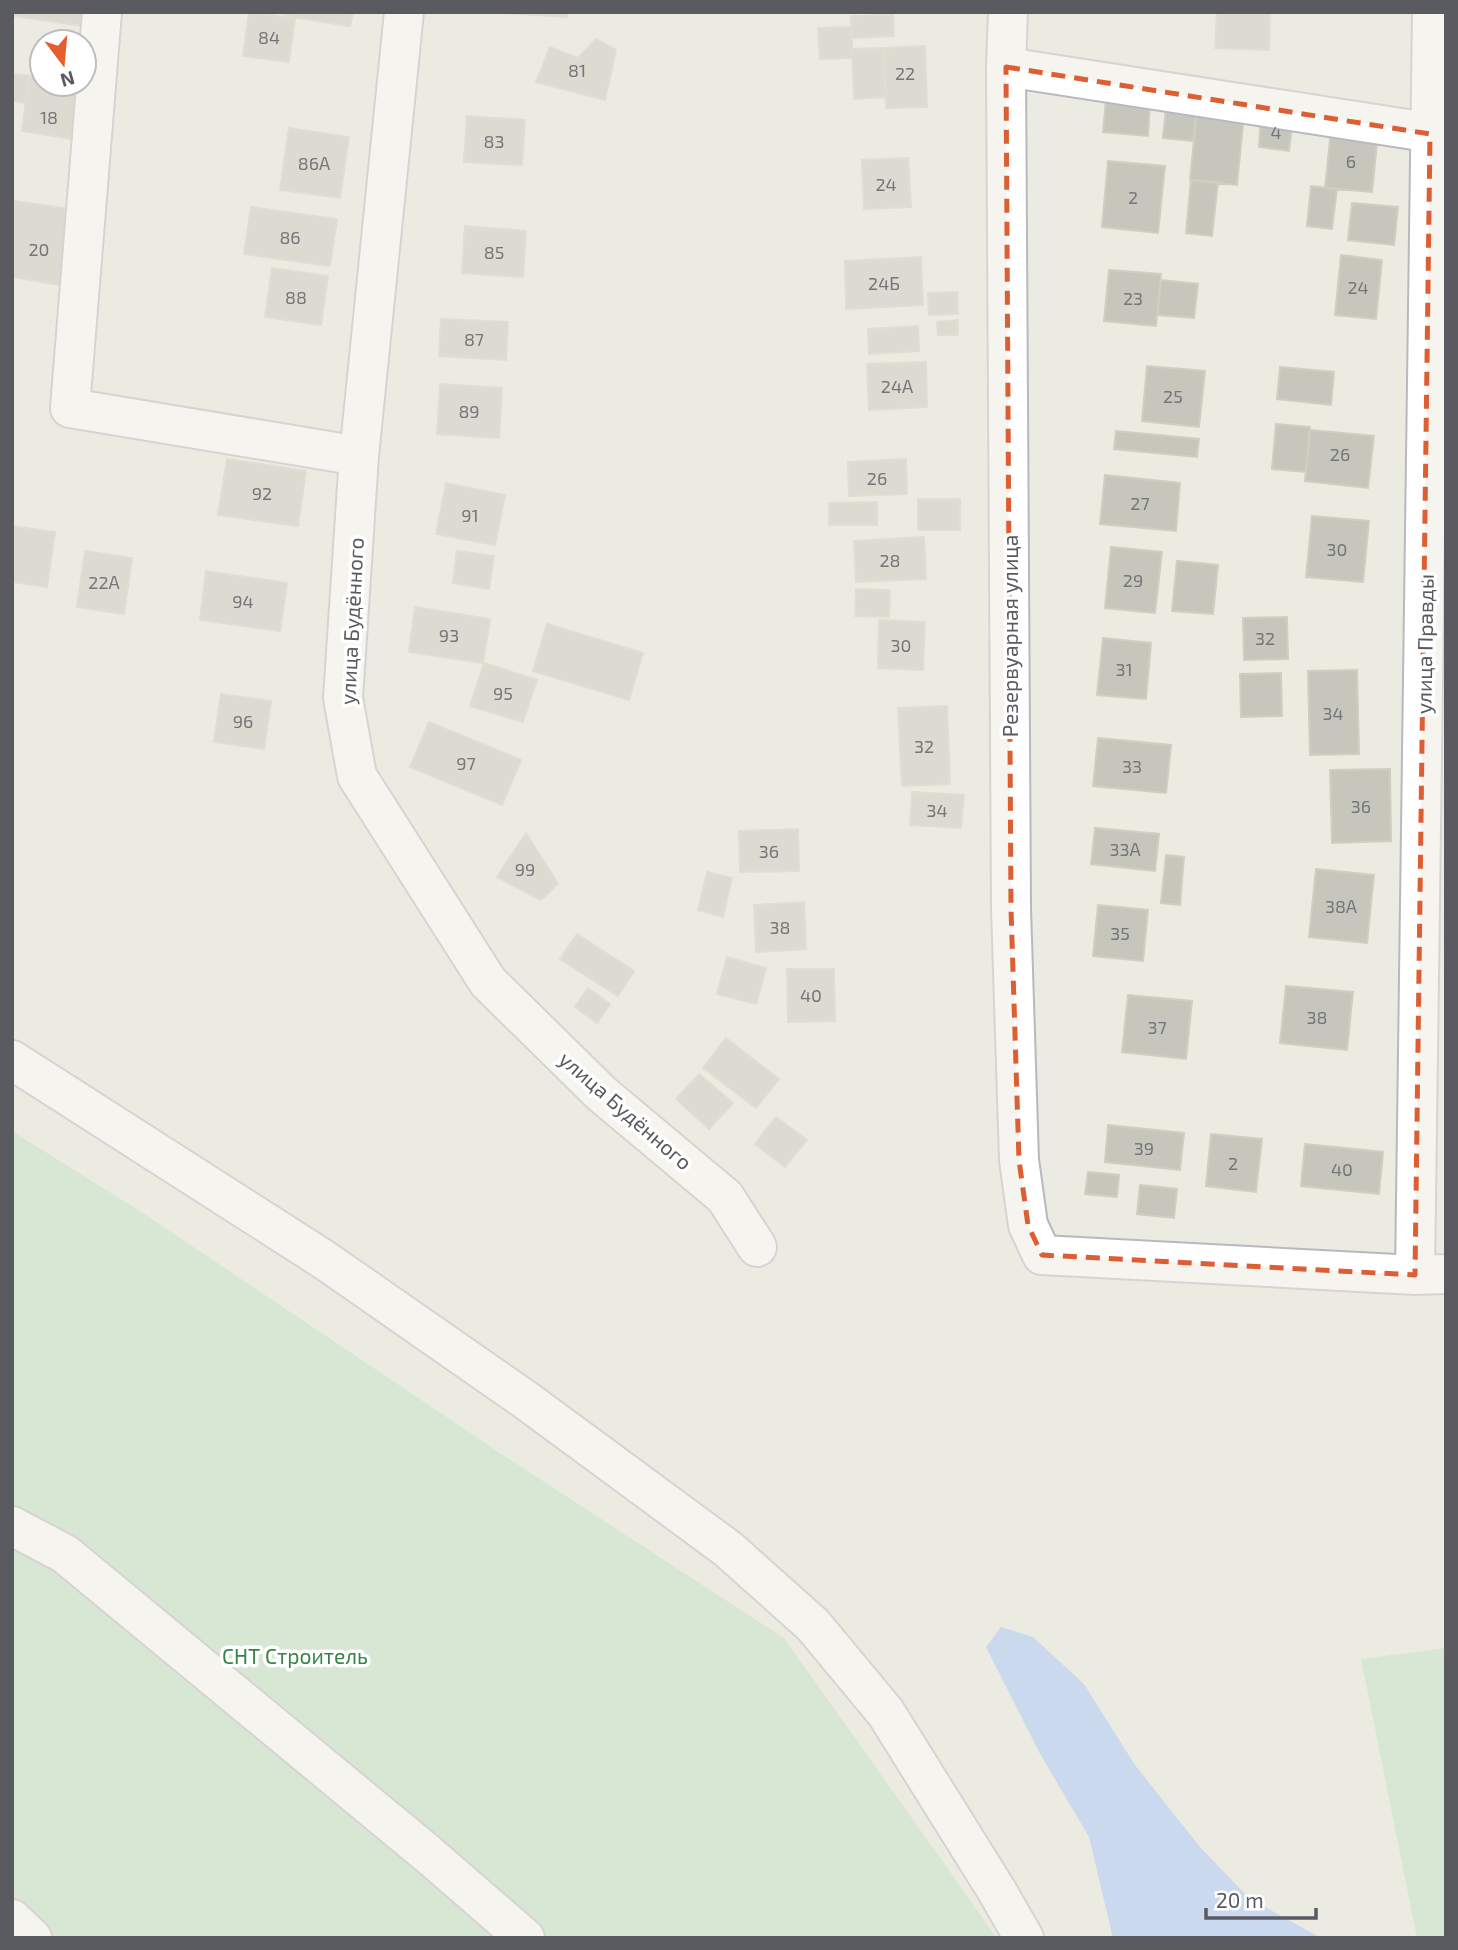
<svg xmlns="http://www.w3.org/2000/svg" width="1458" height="1950" font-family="'Exo 2',sans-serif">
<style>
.green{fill:#bde3c4}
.water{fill:#a0c4fc}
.building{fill:#c7c6bd;stroke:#d0cebf;stroke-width:2}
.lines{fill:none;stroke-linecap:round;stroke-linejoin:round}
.minor-casing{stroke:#b8b9bf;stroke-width:42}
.minor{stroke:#fff;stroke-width:38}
.marked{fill:none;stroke:#dd5e32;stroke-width:5;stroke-dasharray:14 9;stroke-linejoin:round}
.labels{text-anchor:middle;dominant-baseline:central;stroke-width:7;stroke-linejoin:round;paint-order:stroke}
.number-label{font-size:18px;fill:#747678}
.street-label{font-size:21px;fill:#595b61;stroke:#fff}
.park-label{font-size:21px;fill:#378348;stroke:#fff}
</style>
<rect width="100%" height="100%" fill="#ecebe1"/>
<!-- green -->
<path class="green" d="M 12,1131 L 146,1215 L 503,1455 L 784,1638 L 997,1938 L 12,1938 Z
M 1446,1648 L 1446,1938 L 1417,1938 L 1361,1659 Z"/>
<!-- water -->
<path class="water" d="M 1001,1627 L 1033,1637 L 1084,1684 L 1135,1765 L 1200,1847 L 1249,1898 L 1321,1938 L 1113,1938 L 1089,1837 L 1039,1752 L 986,1647 Z"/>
<!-- building -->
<path class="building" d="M 14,12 L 86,12 L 84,26 L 14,16 Z
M 249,12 L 295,18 L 289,62 L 243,56 Z
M 285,12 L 353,12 L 350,26 L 285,16 Z
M 489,12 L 568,12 L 567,17 Z
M 1217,12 L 1270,12 L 1269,50 L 1215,48 Z
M 893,15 L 894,36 L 852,38 L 851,16 Z
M 851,27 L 853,58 L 820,59 L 818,28 Z
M 596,39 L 616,50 L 605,100 L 536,82 L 550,47 L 578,58 Z
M 925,46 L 927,107 L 886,108 L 884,48 Z
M 883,48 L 886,97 L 854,99 L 852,49 Z
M 12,74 L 29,76 L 26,103 L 12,101 Z
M 29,76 L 42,78 L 42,84 L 79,84 L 72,139 L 22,131 Z
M 1106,99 L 1150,102 L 1148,136 L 1103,132 Z
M 1166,107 L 1197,110 L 1193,141 L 1163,138 Z
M 1197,110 L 1244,115 L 1237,185 L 1190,180 Z
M 1261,114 L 1293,118 L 1289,151 L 1259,147 Z
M 467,116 L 525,120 L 522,165 L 464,162 Z
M 289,128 L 349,137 L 340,198 L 280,190 Z
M 1331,130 L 1378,135 L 1372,192 L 1325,188 Z
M 908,158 L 911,207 L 864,209 L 862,160 Z
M 1108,161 L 1165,166 L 1158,233 L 1102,227 Z
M 1191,180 L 1218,182 L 1212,236 L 1186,233 Z
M 1311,186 L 1337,189 L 1332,229 L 1307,226 Z
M 15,201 L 71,209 L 60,285 L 12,277 L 12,220 Z
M 1352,203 L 1398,207 L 1394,245 L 1348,240 Z
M 251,207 L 337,219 L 330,266 L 244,254 Z
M 465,226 L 526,231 L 523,277 L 462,273 Z
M 1341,255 L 1382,260 L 1376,319 L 1335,315 Z
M 921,257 L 923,305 L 846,309 L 845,261 Z
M 272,268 L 328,276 L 321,325 L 265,317 Z
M 1109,270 L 1161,274 L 1156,326 L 1104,321 Z
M 1161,280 L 1198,284 L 1194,318 L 1157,315 Z
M 957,292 L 958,314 L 929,315 L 928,293 Z
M 441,319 L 508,322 L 506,360 L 439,356 Z
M 958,320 L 958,335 L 938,335 L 937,322 Z
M 918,326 L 919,351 L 869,354 L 868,329 Z
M 926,362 L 927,407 L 869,410 L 867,364 Z
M 1147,366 L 1205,371 L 1199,427 L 1142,421 Z
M 1280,367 L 1334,372 L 1331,405 L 1277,399 Z
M 440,384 L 502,388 L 499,438 L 437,434 Z
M 1276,424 L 1310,427 L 1306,472 L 1272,469 Z
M 1310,430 L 1374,436 L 1368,488 L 1305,481 Z
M 1116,431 L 1199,439 L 1197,457 L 1114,449 Z
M 227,459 L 306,471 L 298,526 L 218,515 Z
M 906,459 L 907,494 L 849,496 L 848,462 Z
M 1105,475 L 1180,483 L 1176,531 L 1100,524 Z
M 446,483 L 505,495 L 495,545 L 436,534 Z
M 918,499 L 960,499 L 960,530 L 918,530 Z
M 877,502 L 877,525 L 829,525 L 829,503 Z
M 1312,516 L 1369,521 L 1363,582 L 1306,577 Z
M 12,526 L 55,532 L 47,587 L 12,582 Z
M 924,537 L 926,579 L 856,582 L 854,541 Z
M 1111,547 L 1162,552 L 1155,613 L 1105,608 Z
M 85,551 L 132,558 L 124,614 L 77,607 Z
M 457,551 L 494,556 L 489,589 L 453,583 Z
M 1177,561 L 1218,565 L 1213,614 L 1172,611 Z
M 206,571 L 287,583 L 280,631 L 200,620 Z
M 856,589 L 890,590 L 889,617 L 855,616 Z
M 415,607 L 490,619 L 483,663 L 409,652 Z
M 1287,617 L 1288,659 L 1244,660 L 1243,618 Z
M 879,620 L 925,622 L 923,670 L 878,668 Z
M 547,624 L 643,653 L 629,700 L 533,671 Z
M 1103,638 L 1151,643 L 1146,699 L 1097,695 Z
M 484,663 L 537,680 L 523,722 L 470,706 Z
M 1357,670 L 1359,754 L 1310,755 L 1308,671 Z
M 1281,673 L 1282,716 L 1241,717 L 1240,674 Z
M 221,694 L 271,701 L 264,749 L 214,742 Z
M 947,706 L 950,784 L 902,786 L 898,708 Z
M 429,722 L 521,760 L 502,805 L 410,767 Z
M 1098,738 L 1171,745 L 1166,793 L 1093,786 Z
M 1390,769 L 1391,841 L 1332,843 L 1330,770 Z
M 912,792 L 964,795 L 961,828 L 910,825 Z
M 1095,828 L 1159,834 L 1155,871 L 1091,864 Z
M 798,829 L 799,871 L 740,872 L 739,831 Z
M 526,833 L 558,884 L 541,900 L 497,877 Z
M 1166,855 L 1184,857 L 1180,905 L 1161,903 Z
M 1316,869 L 1374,875 L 1367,943 L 1309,937 Z
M 707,872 L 732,878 L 723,917 L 698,910 Z
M 804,902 L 806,949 L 756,952 L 754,905 Z
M 1098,905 L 1148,910 L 1143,961 L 1093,956 Z
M 577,934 L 634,971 L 618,996 L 560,959 Z
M 727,957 L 766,968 L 756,1004 L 717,994 Z
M 787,969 L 834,969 L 835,1021 L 788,1022 Z
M 1286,986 L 1353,992 L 1347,1050 L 1280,1043 Z
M 588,988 L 610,1004 L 597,1023 L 575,1007 Z
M 1128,995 L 1192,1001 L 1186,1059 L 1122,1052 Z
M 726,1038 L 779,1079 L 756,1108 L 703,1068 Z
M 699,1074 L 733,1103 L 709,1129 L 676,1099 Z
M 776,1117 L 807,1140 L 785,1167 L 755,1144 Z
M 1108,1125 L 1184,1133 L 1180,1170 L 1105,1162 Z
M 1211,1134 L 1262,1139 L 1256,1192 L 1206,1186 Z
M 1305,1144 L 1383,1152 L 1379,1194 L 1301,1186 Z
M 1088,1172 L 1119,1175 L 1117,1197 L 1085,1194 Z
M 1140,1185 L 1177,1189 L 1174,1218 L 1137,1214 Z"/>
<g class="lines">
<!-- minor casing -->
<g class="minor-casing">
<path id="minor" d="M 102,12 L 70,408 L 359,456
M 404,12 L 359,456 L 343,698 L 357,776 L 488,982 L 602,1094 L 725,1197 L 757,1247
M 1008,12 L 1006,67 L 1011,908 L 1019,1160 L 1028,1225 L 1042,1255 L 1415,1275 L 1446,1274
M 1006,67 L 1446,135
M 12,1060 L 323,1259 L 527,1401 L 728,1549 L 813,1625 L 886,1713 L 997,1891 L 1024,1938
M 1415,1275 L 1432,12
M 12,1526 L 65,1554 L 428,1854 L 525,1938
M 12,1919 L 32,1938"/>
</g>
<!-- minor -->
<use href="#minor" class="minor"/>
</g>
<!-- marked area -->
<path d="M0 0H1458V1950H0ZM 1006,67 L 1430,134 L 1415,1275 L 1042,1255 L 1028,1225 L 1019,1160 L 1011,908 Z" fill="#ecebe1" fill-opacity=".55" fill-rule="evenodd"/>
<path class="marked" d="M 1006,67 L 1430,134 L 1415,1275 L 1042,1255 L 1028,1225 L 1019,1160 L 1011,908 Z"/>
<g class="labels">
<!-- number labels -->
<g class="number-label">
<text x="269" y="37">84</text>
<text x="577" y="70">81</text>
<text x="905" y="73">22</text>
<text x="49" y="117">18</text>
<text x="1276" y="132">4</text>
<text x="494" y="141">83</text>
<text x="1351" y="161">6</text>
<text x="314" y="163">86А</text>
<text x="886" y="184">24</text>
<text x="1133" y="197">2</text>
<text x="290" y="237">86</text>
<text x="39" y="249">20</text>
<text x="494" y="252">85</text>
<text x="884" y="283">24Б</text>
<text x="1358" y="287">24</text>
<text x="296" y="297">88</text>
<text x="1133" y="298">23</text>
<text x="474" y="339">87</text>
<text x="897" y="386">24А</text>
<text x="1173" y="396">25</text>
<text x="469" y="411">89</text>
<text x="1340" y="454">26</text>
<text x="877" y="478">26</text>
<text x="262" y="493">92</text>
<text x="1140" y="503">27</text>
<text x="470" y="515">91</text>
<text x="1337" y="549">30</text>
<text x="890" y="560">28</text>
<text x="1133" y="580">29</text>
<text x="104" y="582">22А</text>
<text x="243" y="601">94</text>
<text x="449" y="635">93</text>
<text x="1265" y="638">32</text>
<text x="901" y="645">30</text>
<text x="1124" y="669">31</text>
<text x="503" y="693">95</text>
<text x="1333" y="713">34</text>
<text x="243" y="721">96</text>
<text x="924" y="746">32</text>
<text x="466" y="763">97</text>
<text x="1132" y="766">33</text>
<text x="1361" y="806">36</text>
<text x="937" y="810">34</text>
<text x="1125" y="849">33А</text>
<text x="769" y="851">36</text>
<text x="525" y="869">99</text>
<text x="1341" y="906">38А</text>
<text x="780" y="927">38</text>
<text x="1120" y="933">35</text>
<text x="811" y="995">40</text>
<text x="1317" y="1017">38</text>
<text x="1157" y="1027">37</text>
<text x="1144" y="1148">39</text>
<text x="1233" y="1163">2</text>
<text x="1342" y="1169">40</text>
</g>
<!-- street labels -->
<g class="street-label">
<text transform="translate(351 621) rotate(-87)">улица Будённого</text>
<text transform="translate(1009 636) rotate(-90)">Резервуарная улица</text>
<text transform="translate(1424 644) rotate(-89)">улица Правды</text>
<text transform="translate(626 1110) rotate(41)">улица Будённого</text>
</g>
<!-- park labels -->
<g class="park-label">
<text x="295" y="1655">СНТ Строитель</text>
</g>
</g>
<!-- border -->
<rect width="1458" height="1950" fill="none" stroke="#595b61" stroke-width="28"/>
<!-- north arrow -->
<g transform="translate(63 63) rotate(164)"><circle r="33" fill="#ffffff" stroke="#bdbdc0" stroke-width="2"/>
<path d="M0-5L12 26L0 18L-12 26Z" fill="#e45e2f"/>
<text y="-10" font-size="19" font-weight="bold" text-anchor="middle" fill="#595b61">N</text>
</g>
<!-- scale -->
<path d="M1206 1908v10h110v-10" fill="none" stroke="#595b61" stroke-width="3.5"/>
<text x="1216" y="1908" font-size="21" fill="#595b61" stroke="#ffffff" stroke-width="5" paint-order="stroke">20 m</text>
</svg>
